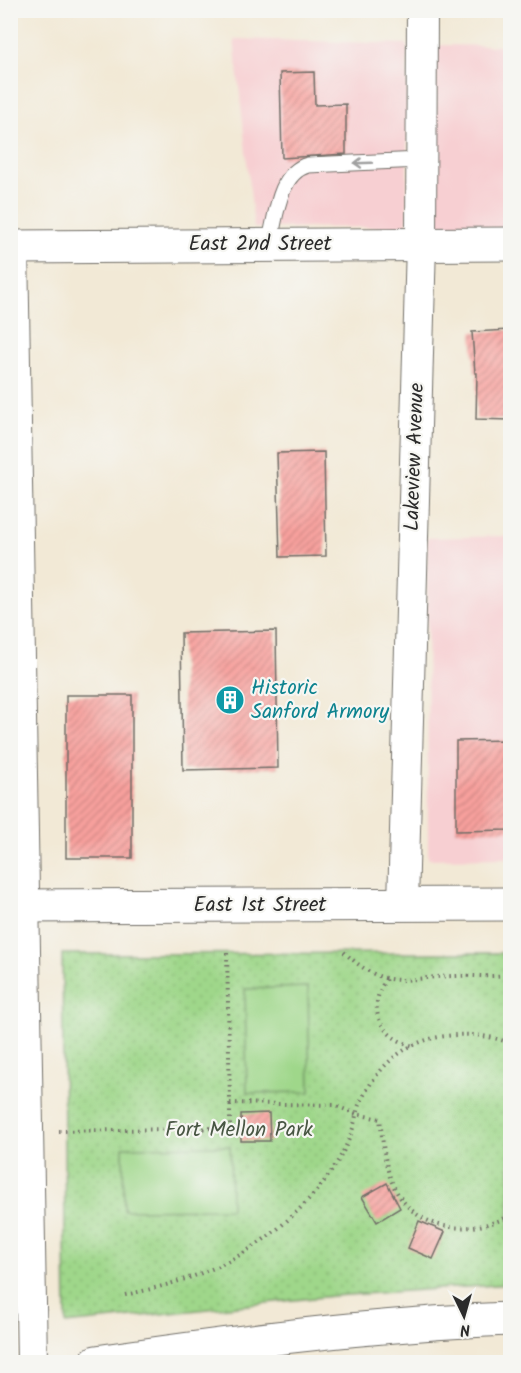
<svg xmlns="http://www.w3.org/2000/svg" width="521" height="1373" font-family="Kalam,sans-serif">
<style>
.built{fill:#f7cfd2}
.park{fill:url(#park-dots);stroke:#65815a;stroke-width:1.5}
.pitch{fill:#9fd78a;stroke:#65815a;stroke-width:1.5}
.building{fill:url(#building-hatch)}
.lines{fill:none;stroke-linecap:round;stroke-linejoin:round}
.service-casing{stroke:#716e67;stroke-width:17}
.minor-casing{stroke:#716e67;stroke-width:32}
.tertiary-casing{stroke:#716e67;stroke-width:35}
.path{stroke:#716e67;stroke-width:4;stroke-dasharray:1.5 4.5;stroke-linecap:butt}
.service{stroke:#fff;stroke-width:15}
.minor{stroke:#fff;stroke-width:30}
.tertiary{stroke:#fff;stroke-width:33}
.oneway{stroke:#a0a0a0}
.labels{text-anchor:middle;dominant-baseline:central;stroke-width:4.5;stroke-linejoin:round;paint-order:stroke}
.street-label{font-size:21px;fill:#2b2b2b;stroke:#f6f6f2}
.culture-label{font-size:21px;fill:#0d838f;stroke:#f6f6f2;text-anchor:start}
.park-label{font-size:21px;fill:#485643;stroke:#f6f6f2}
</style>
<defs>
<pattern id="park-dots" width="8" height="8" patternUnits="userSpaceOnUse" patternTransform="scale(1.5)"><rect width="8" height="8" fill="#9fd78a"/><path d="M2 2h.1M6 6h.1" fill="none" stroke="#89b977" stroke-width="1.8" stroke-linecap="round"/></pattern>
<pattern id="building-hatch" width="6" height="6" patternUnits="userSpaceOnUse" patternTransform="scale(1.5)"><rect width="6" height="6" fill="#f8a09d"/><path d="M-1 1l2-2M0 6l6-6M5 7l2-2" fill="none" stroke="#c98380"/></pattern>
</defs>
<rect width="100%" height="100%" fill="#f6f6f2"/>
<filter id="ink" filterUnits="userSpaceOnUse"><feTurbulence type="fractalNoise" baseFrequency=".0167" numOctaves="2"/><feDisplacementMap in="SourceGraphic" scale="12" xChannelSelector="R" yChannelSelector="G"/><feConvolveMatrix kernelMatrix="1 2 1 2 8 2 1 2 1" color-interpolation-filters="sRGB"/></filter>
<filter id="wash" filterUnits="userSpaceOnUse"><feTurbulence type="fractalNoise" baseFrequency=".008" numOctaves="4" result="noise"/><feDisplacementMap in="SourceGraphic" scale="24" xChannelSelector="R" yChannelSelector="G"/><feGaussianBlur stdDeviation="1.35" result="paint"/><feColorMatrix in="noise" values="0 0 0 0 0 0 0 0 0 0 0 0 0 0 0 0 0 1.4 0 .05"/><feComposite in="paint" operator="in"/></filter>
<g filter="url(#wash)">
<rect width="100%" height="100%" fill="#f2e9d6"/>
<!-- built -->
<path class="built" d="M 234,39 L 407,44 L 407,227 L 254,228 Z
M 436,45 L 510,46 L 510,228 L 435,227 Z
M 510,536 L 510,858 L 428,859 L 427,538 Z"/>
<!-- park -->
<path class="park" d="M 510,953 L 510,1284 L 333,1296 L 66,1324 L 62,954 Z"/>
<!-- pitch -->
<path class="pitch" d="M 308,987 L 310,1092 L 247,1093 L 245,989 Z
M 230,1146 L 231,1209 L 124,1210 L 123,1147 Z"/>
<g id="blocks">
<!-- building -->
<path class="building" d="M 314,72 L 315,105 L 346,104 L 346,154 L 282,158 L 280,73 Z
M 510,330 L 510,420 L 476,419 L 477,373 L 475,373 L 472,332 Z
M 324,452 L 326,556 L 280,557 L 277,453 Z
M 276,631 L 278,768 L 183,770 L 181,633 Z
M 66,695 L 132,695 L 132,858 L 66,858 Z
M 510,740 L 510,830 L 456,831 L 456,741 Z
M 269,1113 L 270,1141 L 241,1141 L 241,1114 Z
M 387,1183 L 400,1208 L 377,1222 L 362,1197 Z
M 419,1221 L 445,1232 L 433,1259 L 408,1248 Z"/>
</g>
</g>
<g filter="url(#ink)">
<use href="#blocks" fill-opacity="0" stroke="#716e67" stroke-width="1.5"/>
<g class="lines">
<!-- service casing -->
<g class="service-casing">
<path id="service" d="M 269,245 C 276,218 278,173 308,165 L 421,160"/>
</g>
<!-- minor casing -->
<g class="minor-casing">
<path id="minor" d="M 13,247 L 32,1362
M 403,904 L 421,243 L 422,10"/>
</g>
<!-- tertiary casing -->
<g class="tertiary-casing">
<path id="tertiary" d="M 10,247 L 510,244
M 10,906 L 510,904
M 96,1362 C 234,1342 372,1324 510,1319"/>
</g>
<!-- path -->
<path class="path" d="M 344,952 C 387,993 404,977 455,976 C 474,975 491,978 510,974
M 227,953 L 230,1103 L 334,1105 L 356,1114 L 380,1119 C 383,1142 384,1166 394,1187 C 418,1234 469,1235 510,1216
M 386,979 C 366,1009 380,1038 414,1046
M 59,1131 L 230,1128 L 230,1103
M 125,1295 C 200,1279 255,1257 308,1200 C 327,1180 343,1157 352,1131 C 355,1123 356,1113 359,1105 C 375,1070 400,1044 439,1037 C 465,1033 485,1034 510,1043
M 481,1362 L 510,1361"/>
<!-- service -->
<use href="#service" class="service"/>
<!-- minor -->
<use href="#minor" class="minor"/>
<!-- tertiary -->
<use href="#tertiary" class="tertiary"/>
</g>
<!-- one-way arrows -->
<defs><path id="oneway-shaft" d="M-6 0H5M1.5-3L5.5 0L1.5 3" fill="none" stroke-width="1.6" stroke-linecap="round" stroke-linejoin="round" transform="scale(1.5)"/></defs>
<use class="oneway" href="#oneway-shaft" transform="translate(363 163) rotate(178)"/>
</g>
<!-- icons -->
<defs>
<g id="building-disc" transform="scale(1.5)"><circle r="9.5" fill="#0f9aa8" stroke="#f6f6f2"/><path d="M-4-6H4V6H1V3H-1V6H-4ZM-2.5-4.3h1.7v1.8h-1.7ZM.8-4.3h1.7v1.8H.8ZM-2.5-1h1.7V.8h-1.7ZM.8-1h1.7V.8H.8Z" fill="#fff"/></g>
</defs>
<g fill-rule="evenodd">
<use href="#building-disc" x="230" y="700"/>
</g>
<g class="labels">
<!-- street labels -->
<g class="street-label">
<text x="260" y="244">East 2nd Street</text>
<text transform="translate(415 457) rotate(-88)">Lakeview Avenue</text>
<text x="260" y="905">East 1st Street</text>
</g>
<!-- culture labels -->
<g class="culture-label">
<text x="251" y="688">Historic<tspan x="251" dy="24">Sanford Armory</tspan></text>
</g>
<!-- park labels -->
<g class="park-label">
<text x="239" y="1130">Fort Mellon Park</text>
</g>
</g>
<!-- margin -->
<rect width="521" height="1373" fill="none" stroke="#f6f6f2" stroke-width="36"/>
<!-- north arrow -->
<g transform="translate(464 1316) rotate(175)" stroke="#f6f6f2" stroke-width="4.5" paint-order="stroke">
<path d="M0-4.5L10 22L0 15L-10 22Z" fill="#2b2b2b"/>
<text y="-9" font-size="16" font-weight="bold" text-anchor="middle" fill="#2b2b2b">N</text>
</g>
</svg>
